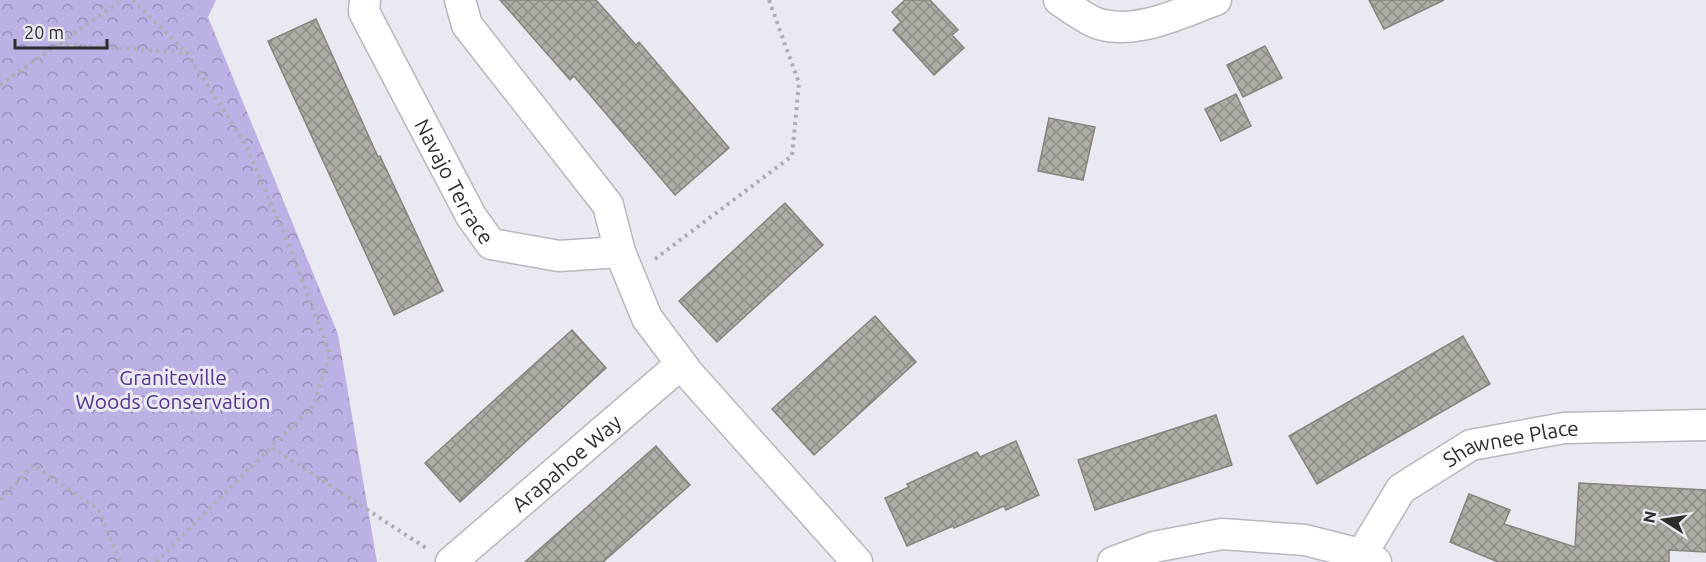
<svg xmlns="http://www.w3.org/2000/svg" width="1706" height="562" font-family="Ubuntu,sans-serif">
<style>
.park{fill:url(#park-crowns)}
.building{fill:url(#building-cross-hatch);stroke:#86847d;stroke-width:1.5}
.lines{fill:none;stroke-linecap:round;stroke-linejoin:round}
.street-casing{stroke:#b8b6be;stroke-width:33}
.path{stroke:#afadb3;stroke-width:4;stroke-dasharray:3 4.5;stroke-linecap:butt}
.street{stroke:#fff;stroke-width:30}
.labels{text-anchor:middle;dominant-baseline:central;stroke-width:6;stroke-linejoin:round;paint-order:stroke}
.street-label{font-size:21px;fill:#2d2c2f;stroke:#eae8f0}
.park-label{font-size:21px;fill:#563391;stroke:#eae8f0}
</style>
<defs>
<pattern id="park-crowns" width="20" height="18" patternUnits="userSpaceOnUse" patternTransform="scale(1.5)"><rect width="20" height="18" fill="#bdb0e4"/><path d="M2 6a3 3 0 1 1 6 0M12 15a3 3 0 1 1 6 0" fill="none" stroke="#9a8fb9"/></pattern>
<pattern id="building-cross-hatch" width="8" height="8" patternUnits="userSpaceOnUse" patternTransform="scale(1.5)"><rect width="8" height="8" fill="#aeaca5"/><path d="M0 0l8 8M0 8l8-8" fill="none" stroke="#8e8c87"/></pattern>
</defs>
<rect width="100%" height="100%" fill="#eae8f0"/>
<!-- park -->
<path class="park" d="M 0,0 L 216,0 L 208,17 L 338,334 L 377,562 L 0,562 Z"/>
<!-- building -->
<path class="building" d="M 500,0 L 596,0 L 636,45 L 639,42 L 729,148 L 675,195 L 574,76 L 570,80 Z
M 905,0 L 930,0 L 958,30 L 952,35 L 964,48 L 934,75 L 893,30 L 901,22 L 892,12 Z
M 1369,0 L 1444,0 L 1384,29 Z
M 316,19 L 378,157 L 380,156 L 443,291 L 394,315 L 268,41 Z
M 1265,46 L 1282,78 L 1243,97 L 1227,65 Z
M 1236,94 L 1251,126 L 1221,141 L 1205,109 Z
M 1049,118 L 1095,127 L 1083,180 L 1038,171 Z
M 785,203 L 823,245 L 717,342 L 679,301 Z
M 875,316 L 916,362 L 814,455 L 772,409 Z
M 572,330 L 606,368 L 460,502 L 425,463 Z
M 1463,336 L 1490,384 L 1317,484 L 1289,436 Z
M 1216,415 L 1232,465 L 1095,510 L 1078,460 Z
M 1016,441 L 1039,495 L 1006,510 L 1004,506 L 954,528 L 953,526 L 907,546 L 885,498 L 909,487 L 907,484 L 977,452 L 980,457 Z
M 656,446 L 690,485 L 603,562 L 525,562 Z
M 1579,483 L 1706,490 L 1706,552 L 1669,550 L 1669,562 L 1498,562 L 1450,542 L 1469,494 L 1510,510 L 1504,524 L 1575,547 Z"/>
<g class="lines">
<!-- street casing -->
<g class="street-casing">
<g id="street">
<path id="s1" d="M 365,0 L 364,12 L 471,216 L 491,244 L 559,256 L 620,252"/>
<path d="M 460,0 L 467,25 L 608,205 L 620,252 L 647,318 L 689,374 L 857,562"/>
<path d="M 1059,0 C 1071,8 1086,20 1099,24 C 1138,35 1180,13 1216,0"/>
<path id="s2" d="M 451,562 L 681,364"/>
<path d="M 1113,562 L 1154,547 L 1222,534 L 1305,540 L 1360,554 L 1376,562"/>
<path id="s3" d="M 1357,562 L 1401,489 L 1471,445 L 1564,428 L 1706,425"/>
</g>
</g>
<!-- path -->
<path class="path" d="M 133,0 L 187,53 L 244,142 L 288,243 L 330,354 L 313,406 L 271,447 L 426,548
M 59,44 L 187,53
M 0,85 L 122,0
M 655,259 L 792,156 L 799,83 L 769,0
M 0,500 L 33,465 L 98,509 L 120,562
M 156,562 L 271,447"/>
<!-- street -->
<use href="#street" class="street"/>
</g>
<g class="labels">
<!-- street labels -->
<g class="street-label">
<text stroke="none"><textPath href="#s1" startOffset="204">Navajo Terrace</textPath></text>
<text stroke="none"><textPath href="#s3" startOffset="207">Shawnee Place</textPath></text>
<text stroke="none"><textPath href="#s2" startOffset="152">Arapahoe Way</textPath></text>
</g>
<!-- park labels -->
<g class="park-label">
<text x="173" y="377">Graniteville<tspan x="173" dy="24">Woods Conservation</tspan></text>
</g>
</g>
<!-- north arrow -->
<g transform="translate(1664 520) rotate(282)" stroke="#eae8f0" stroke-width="4.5" paint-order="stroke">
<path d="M0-4.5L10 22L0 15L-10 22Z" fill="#2d2c2f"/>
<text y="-9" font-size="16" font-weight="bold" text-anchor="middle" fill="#2d2c2f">N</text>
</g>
<!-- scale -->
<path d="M15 39v9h92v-9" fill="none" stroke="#2d2c2f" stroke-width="3"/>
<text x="24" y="39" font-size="18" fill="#2d2c2f" stroke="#eae8f0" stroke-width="4.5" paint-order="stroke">20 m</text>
</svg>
